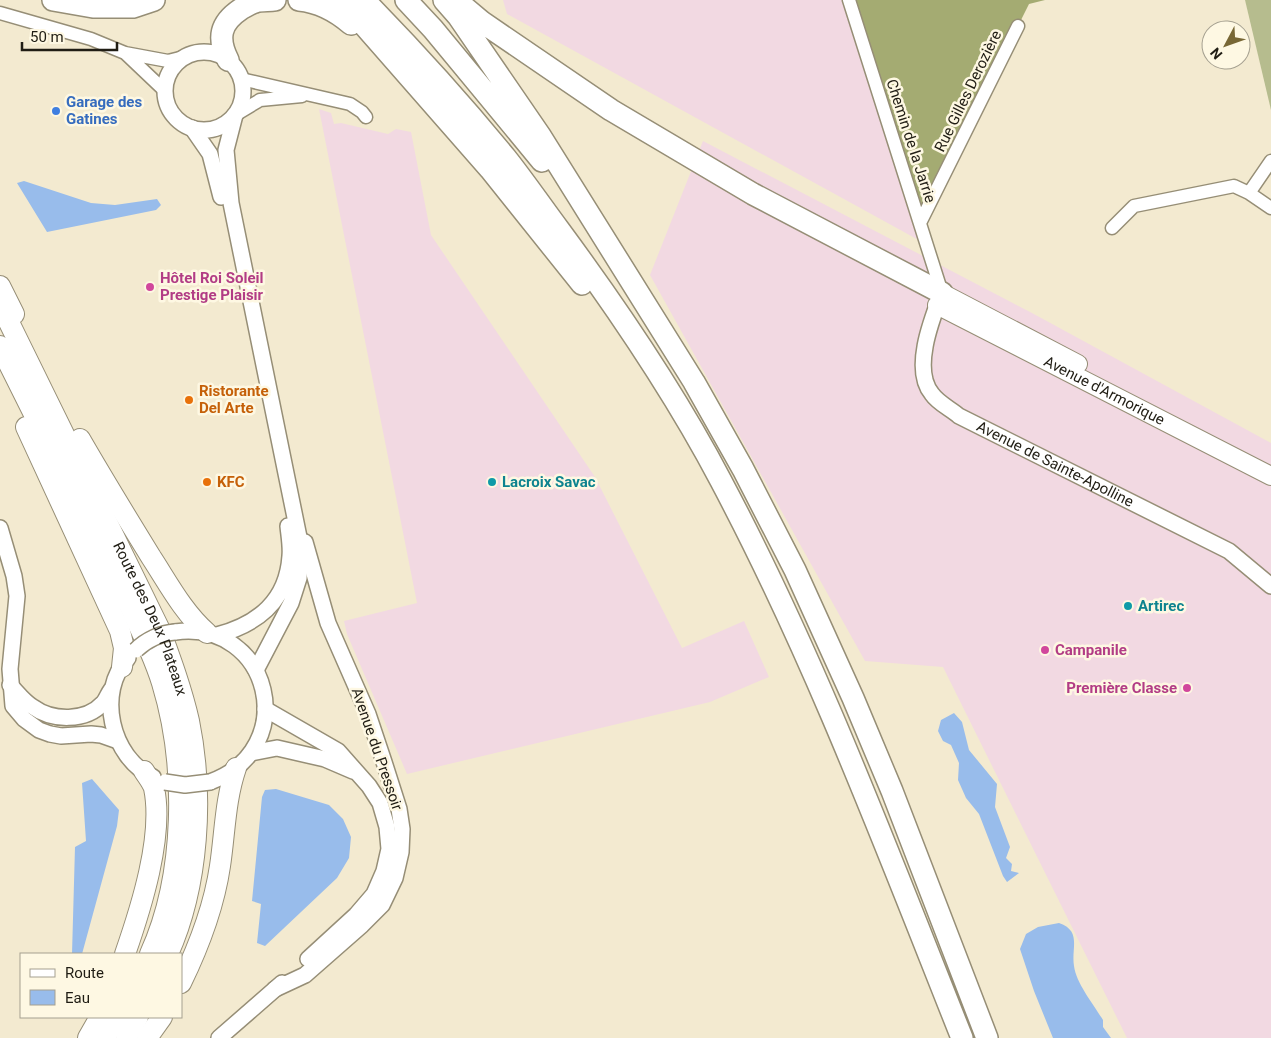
<svg xmlns="http://www.w3.org/2000/svg" width="1271" height="1038" font-family="Roboto,sans-serif">
<style>
.industrial{fill:#f2d9e2}
.green{fill:#b6bc8e}
.forest{fill:#a4ab72}
.water{fill:#98bceb}
.lines{fill:none;stroke-linecap:round;stroke-linejoin:round}
.minor-casing{stroke:#968e76;stroke-width:15}
.tertiary-casing{stroke:#968e76;stroke-width:18}
.secondary-casing{stroke:#968e76;stroke-width:20}
.primary-casing{stroke:#968e76;stroke-width:22}
.trunk-casing{stroke:#968e76;stroke-width:24}
.minor{stroke:#fff;stroke-width:12}
.tertiary{stroke:#fff;stroke-width:15}
.secondary{stroke:#fff;stroke-width:18}
.primary{stroke:#fff;stroke-width:20}
.trunk{stroke:#fff;stroke-width:21}
.tertiary-bridge-casing{stroke:#968e76;stroke-width:18;stroke-linecap:butt}
.tertiary-bridge{stroke:#fff;stroke-width:15}
.shop-dot{fill:#3f7fe0;stroke:#fef8e3;stroke-width:2}
.hotel-dot{fill:#d1479c;stroke:#fef8e3;stroke-width:2}
.food-dot{fill:#e8710a;stroke:#fef8e3;stroke-width:2}
.culture-dot{fill:#0f9aa8;stroke:#fef8e3;stroke-width:2}
.labels{text-anchor:middle;dominant-baseline:central;stroke-width:5;stroke-linejoin:round;paint-order:stroke}
.street-label{font-size:15px;fill:#201d14;stroke:#fef8e3}
.shop-label{font-size:15px;font-weight:bold;fill:#366cbe;stroke:#fef8e3;text-anchor:start}
.hotel-label{font-size:15px;font-weight:bold;fill:#b23c85;stroke:#fef8e3;text-anchor:start}
.food-label{font-size:15px;font-weight:bold;fill:#c56008;stroke:#fef8e3;text-anchor:start}
.culture-label{font-size:15px;font-weight:bold;fill:#0d838f;stroke:#fef8e3;text-anchor:start}
</style>
<rect width="100%" height="100%" fill="#f3ead0"/>
<!-- industrial -->
<path class="industrial" d="M 503,0 L 849,0 L 924,243 L 507,14 Z
M 319,109 L 331,113 L 334,124 L 341,123 L 388,134 L 396,129 L 411,132 L 431,235 L 595,477 L 682,648 L 744,621 L 769,677 L 710,702 L 407,774 L 347,634 L 344,621 L 417,603 Z
M 703,141 L 1032,313 L 1271,443 L 1271,1038 L 1127,1038 L 943,667 L 865,661 L 650,275 Z"/>
<!-- green -->
<path class="green" d="M 1245,0 L 1271,0 L 1271,110 Z"/>
<!-- forest -->
<path class="forest" d="M 849,0 L 1045,0 L 1029,4 L 920,223 Z"/>
<!-- water -->
<path class="water" d="M 24,181 L 91,203 L 115,205 L 157,199 L 161,205 L 156,210 L 47,232 L 17,183 Z
M 954,713 L 962,722 L 969,750 L 997,784 L 995,807 L 1010,847 L 1006,858 L 1012,864 L 1011,871 L 1019,873 L 1007,882 L 1003,876 L 979,814 L 966,798 L 958,780 L 959,763 L 951,745 L 943,741 L 938,731 L 941,720 Z
M 92,779 L 119,810 L 117,826 L 82,954 L 72,954 L 75,847 L 86,841 L 82,783 Z
M 276,789 L 329,805 L 343,819 L 351,837 L 349,858 L 337,878 L 265,946 L 257,943 L 261,904 L 252,901 L 262,797 L 265,790 Z
M 1059,923 C 1082,931 1071,948 1074,966 C 1076,983 1094,1005 1103,1020 L 1103,1027 L 1111,1038 L 1053,1038 L 1034,991 L 1020,949 L 1026,934 L 1038,927 Z"/>
<g class="lines">
<!-- minor casing -->
<g class="minor-casing">
<path id="minor" d="M 849,0 L 942,293
M 0,13 L 91,39 L 125,53
M 241,79 L 350,104 L 362,112 L 366,117
M 165,91 L 125,53 L 168,61 L 184,57
M 235,115 L 260,100 L 302,96
M 1249,193 L 1271,161
M 920,223 L 1018,26
M 1112,228 L 1134,206 L 1234,186 L 1249,193 L 1271,208"/>
</g>
<!-- tertiary casing -->
<g class="tertiary-casing">
<g id="tertiary">
<circle cx="204" cy="91" r="39"/>
<path d="M 235,115 L 226,150 L 231,203 L 301,547 L 299,578 L 291,603 L 256,670"/>
<path d="M 192,128 L 210,154 L 221,197"/>
<path id="s1" d="M 941,295 C 931,321 912,370 932,394 C 938,403 951,409 959,416 L 1229,551 L 1271,586"/>
<path d="M 0,528 L 14,576 L 17,596 L 10,669 L 13,706 L 24,719 L 39,730 L 50,734 L 61,736 L 91,734 L 101,735 L 118,741"/>
<path d="M 175,632 C 271,619 302,749 210,782"/>
<path d="M 217,635 C 258,624 287,601 290,556 C 291,547 289,536 288,526"/>
<path d="M 128,658 C 96,692 111,758 153,777"/>
<path d="M 10,685 C 17,692 24,702 33,707 C 52,721 86,722 103,703 C 106,700 108,694 111,690"/>
<path d="M 265,709 L 338,751 L 369,786 L 380,803 L 387,827 L 389,849 L 384,871 L 374,894 L 356,915 L 308,959"/>
<path d="M 251,753 L 277,748 L 325,759 L 353,771"/>
<path d="M 275,989 L 305,975 L 362,925 L 382,905 L 395,878 L 401,852 L 402,829 L 399,809 L 384,762 L 368,714 L 328,623 L 305,542"/>
<path d="M 219,1038 L 282,983"/>
</g>
</g>
<!-- secondary casing -->
<g class="secondary-casing">
<g id="secondary">
<path d="M 942,293 L 1078,364"/>
<path id="s2" d="M 937,305 L 1271,476"/>
</g>
</g>
<!-- primary casing -->
<g class="primary-casing">
<g id="primary">
<path d="M 0,286 L 14,314"/>
<path id="s3" d="M 0,304 L 160,630 C 171,660 182,690 189,721 C 204,795 199,885 168,954"/>
<path d="M 0,346 L 126,599 C 139,626 153,654 162,683 C 187,765 186,875 150,954"/>
<path d="M 26,427 L 120,631 L 124,648 L 122,667"/>
<path d="M 80,439 C 103,479 127,518 151,557 C 168,583 183,612 207,633"/>
<path d="M 125,954 C 141,908 164,836 154,788 C 152,782 147,776 144,771"/>
<path d="M 181,983 C 199,946 214,907 220,866 C 225,833 225,800 236,768"/>
<path d="M 88,1038 L 100,1017"/>
<path d="M 104,1038 L 118,1017"/>
<path d="M 126,1038 L 138,1017"/>
<path d="M 147,1038 L 162,1017"/>
</g>
</g>
<!-- trunk casing -->
<g class="trunk-casing">
<path id="trunk" d="M 53,0 L 93,7 L 133,7 L 154,0
M 299,0 C 320,2 336,11 351,24
M 342,0 L 490,169 L 582,284
M 364,0 C 414,51 461,103 506,158 C 525,182 542,207 560,231 C 619,311 675,393 721,481 C 816,660 887,850 962,1038
M 406,0 L 433,29 L 542,161
M 444,0 L 458,16 L 541,137 L 694,382 L 743,469 L 795,570 L 853,698 L 892,791 L 987,1038
M 457,1 L 482,22 L 611,110 L 753,194 L 942,293
M 228,60 C 217,38 220,23 241,9 C 245,7 251,3 255,2 C 261,0 269,1 275,0"/>
</g>
<!-- minor -->
<use href="#minor" class="minor"/>
<!-- tertiary -->
<use href="#tertiary" class="tertiary"/>
<!-- secondary -->
<use href="#secondary" class="secondary"/>
<!-- primary -->
<use href="#primary" class="primary"/>
<!-- trunk -->
<use href="#trunk" class="trunk"/>
<!-- tertiary-bridge casing -->
<g class="tertiary-bridge-casing">
<path id="tertiary-bridge" d="M 136,650 C 146,640 161,633 175,632
M 165,782 L 185,785 L 210,782"/>
</g>
<!-- tertiary-bridge -->
<use href="#tertiary-bridge" class="tertiary-bridge"/>
</g>
<!-- markers -->
<circle class="shop-dot" cx="56" cy="111" r="5"/>
<g class="hotel-dot">
<circle cx="150" cy="287" r="5"/>
<circle cx="1045" cy="650" r="5"/>
<circle cx="1187" cy="688" r="5"/>
</g>
<g class="food-dot">
<circle cx="189" cy="400" r="5"/>
<circle cx="207" cy="482" r="5"/>
</g>
<g class="culture-dot">
<circle cx="492" cy="482" r="5"/>
<circle cx="1128" cy="606" r="5"/>
</g>
<g class="labels">
<!-- street labels -->
<g class="street-label">
<text transform="translate(968 91) rotate(-64)">Rue Gilles Derozière</text>
<text transform="translate(911 141) rotate(72)">Chemin de la Jarrie</text>
<text stroke="none"><textPath href="#s2" startOffset="188">Avenue d'Armorique</textPath></text>
<text stroke="none"><textPath href="#s1" startOffset="246">Avenue de Sainte-Apolline</textPath></text>
<text stroke="none"><textPath href="#s3" startOffset="349">Route des Deux Plateaux</textPath></text>
<text transform="translate(377 749) rotate(71)">Avenue du Pressoir</text>
</g>
<!-- shop labels -->
<g class="shop-label">
<text x="66" y="102">Garage des<tspan x="66" dy="17">Gatines</tspan></text>
</g>
<!-- hotel labels -->
<g class="hotel-label">
<text x="160" y="278">Hôtel Roi Soleil<tspan x="160" dy="17">Prestige Plaisir</tspan></text>
<text x="1055" y="650">Campanile</text>
<text x="1177" y="688" text-anchor="end">Première Classe</text>
</g>
<!-- food labels -->
<g class="food-label">
<text x="199" y="391">Ristorante<tspan x="199" dy="17">Del Arte</tspan></text>
<text x="217" y="482">KFC</text>
</g>
<!-- culture labels -->
<g class="culture-label">
<text x="502" y="482">Lacroix Savac</text>
<text x="1138" y="606">Artirec</text>
</g>
</g>
<!-- legend -->
<rect x="20" y="953" width="162" height="65" fill="#fef8e3" stroke="#a5a090"/>
<rect x="30" y="969" width="25" height="8" fill="#ffffff" stroke="#a5a090"/>
<text x="65" y="978" font-size="15" fill="#201d14">Route</text>
<rect x="30" y="990" width="25" height="15" fill="#98bceb" stroke="#a5a090"/>
<text x="65" y="1003" font-size="15" fill="#201d14">Eau</text>
<!-- north arrow -->
<g transform="translate(1226 45) rotate(229)"><circle r="24" fill="#fef8e3" stroke="#a5a090"/>
<path d="M0-4L9 19L0 12L-9 19Z" fill="#786735"/>
<text y="-8" font-size="14" font-weight="bold" text-anchor="middle" fill="#201d14">N</text>
</g>
<!-- scale -->
<path d="M22 42v8h95v-8" fill="none" stroke="#201d14" stroke-width="2.5"/>
<text x="30" y="42" font-size="15" fill="#201d14" stroke="#fef8e3" stroke-width="4" paint-order="stroke">50 m</text>
</svg>
